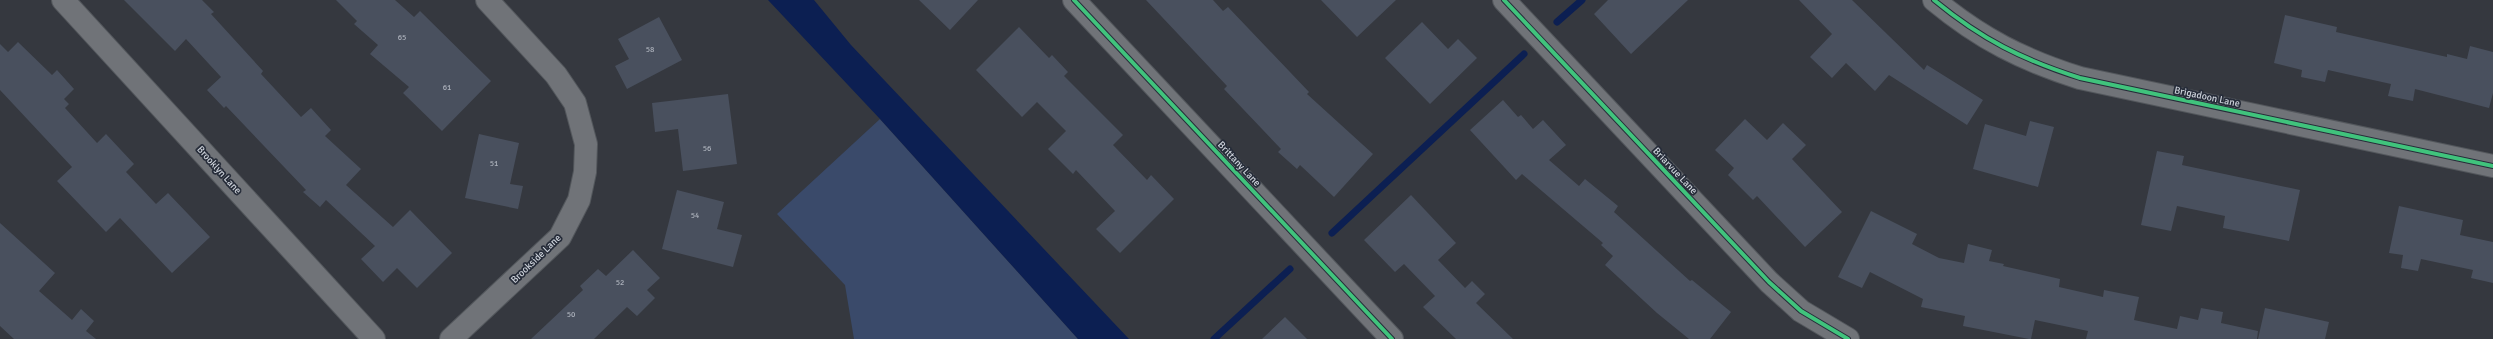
<svg xmlns="http://www.w3.org/2000/svg" width="2493" height="339" font-family="Signika,sans-serif">
<style>
.green{fill:#3a4a6a}
.water{fill:#0c1f52}
.lines{fill:none;stroke-linecap:round;stroke-linejoin:round}
.stream{stroke:#0c1f52;stroke-width:7}
.building{fill:#49505e}
.minor-casing{stroke:#53575c;stroke-width:24}
.minor{stroke:#707378;stroke-width:22}
.cycleway-casing{stroke:#262c39;stroke-width:6}
.cycleway{stroke:#40c37c;stroke-width:4}
.labels{text-anchor:middle;dominant-baseline:central;stroke-width:3.5;stroke-linejoin:round;paint-order:stroke}
.number-label{font-size:8px;fill:#adb2bc}
.street-label{font-size:10px;fill:#ced3db;stroke:#262c39}
</style>
<rect width="100%" height="100%" fill="#35383f"/>
<!-- green -->
<path class="green" d="M 880,119 L 1078,339 L 854,339 L 845,285 L 777,214 Z"/>
<!-- water -->
<path class="water" d="M 768,0 L 814,0 L 851,45 L 1129,339 L 1078,339 L 880,119 Z"/>
<g class="lines">
<!-- stream -->
<path class="stream" d="M 1557,22 L 1582,0
M 1332,233 L 1524,54
M 1214,339 L 1290,269"/>
</g>
<!-- building -->
<path class="building" d="M 124,0 L 202,0 L 214,12 L 211,14 L 263,71 L 261,74 L 301,117 L 311,108 L 331,130 L 325,136 L 361,169 L 346,185 L 393,227 L 410,210 L 452,253 L 417,288 L 397,268 L 383,282 L 361,259 L 375,246 L 326,200 L 320,207 L 303,192 L 306,190 L 226,106 L 224,108 L 207,90 L 221,77 L 186,39 L 175,51 Z
M 336,0 L 395,0 L 414,17 L 420,11 L 491,81 L 442,131 L 403,93 L 409,87 L 370,54 L 378,45 L 354,24 L 357,21 Z
M 919,0 L 978,0 L 950,30 Z
M 1146,0 L 1213,0 L 1223,11 L 1228,7 L 1309,92 L 1307,94 L 1373,154 L 1334,197 L 1300,165 L 1297,169 L 1278,152 L 1281,149 L 1224,89 L 1227,86 Z
M 1321,0 L 1396,0 L 1357,37 Z
M 1608,0 L 1688,0 L 1631,54 L 1594,14 Z
M 1799,0 L 1852,0 L 1924,70 L 1927,65 L 1983,100 L 1967,125 L 1889,75 L 1875,91 L 1846,63 L 1832,78 L 1810,57 L 1832,34 Z
M 2285,15 L 2337,27 L 2336,32 L 2447,57 L 2447,54 L 2467,59 L 2470,46 L 2493,52 L 2493,93 L 2489,108 L 2415,89 L 2413,101 L 2388,96 L 2391,84 L 2328,70 L 2325,82 L 2301,77 L 2302,70 L 2274,63 Z
M 659,17 L 682,60 L 627,89 L 615,66 L 629,59 L 618,39 Z
M 1422,22 L 1448,49 L 1458,39 L 1477,58 L 1430,104 L 1385,58 Z
M 1019,27 L 1049,58 L 1052,55 L 1068,72 L 1064,76 L 1123,135 L 1113,145 L 1147,180 L 1151,175 L 1174,199 L 1120,253 L 1096,229 L 1115,211 L 1076,170 L 1073,174 L 1048,149 L 1066,131 L 1037,102 L 1022,117 L 976,70 Z
M 18,42 L 52,75 L 57,70 L 74,89 L 64,99 L 69,104 L 65,108 L 97,143 L 106,134 L 134,164 L 126,172 L 156,204 L 168,193 L 210,237 L 172,273 L 120,218 L 106,232 L 57,181 L 72,167 L 0,90 L 0,44 L 8,52 Z
M 728,94 L 737,164 L 683,171 L 678,129 L 655,132 L 652,103 Z
M 1503,100 L 1518,117 L 1521,115 L 1533,129 L 1543,120 L 1566,145 L 1549,160 L 1579,186 L 1585,179 L 1618,206 L 1614,212 L 1690,281 L 1692,280 L 1731,312 L 1710,339 L 1689,339 L 1657,313 L 1605,265 L 1613,256 L 1601,245 L 1603,243 L 1522,174 L 1516,180 L 1470,130 Z
M 1745,119 L 1767,140 L 1783,123 L 1806,145 L 1792,159 L 1842,212 L 1805,247 L 1757,196 L 1753,200 L 1728,175 L 1734,168 L 1715,150 Z
M 2030,121 L 2054,127 L 2038,187 L 1973,169 L 1985,124 L 2026,136 Z
M 479,134 L 519,143 L 510,184 L 523,186 L 518,209 L 465,198 Z
M 2157,151 L 2184,156 L 2182,165 L 2300,190 L 2289,241 L 2223,228 L 2225,216 L 2177,206 L 2171,231 L 2141,225 Z
M 677,190 L 724,202 L 717,229 L 742,235 L 733,267 L 662,249 Z
M 1411,195 L 1456,243 L 1438,260 L 1465,288 L 1472,281 L 1485,294 L 1476,303 L 1513,339 L 1456,339 L 1423,307 L 1435,296 L 1404,264 L 1395,272 L 1364,240 Z
M 2399,206 L 2463,220 L 2460,235 L 2493,242 L 2493,283 L 2471,278 L 2473,270 L 2421,259 L 2418,271 L 2401,268 L 2403,255 L 2389,253 Z
M 1871,211 L 1917,234 L 1912,244 L 1939,258 L 1964,263 L 1968,244 L 1992,250 L 1989,261 L 2004,264 L 2003,266 L 2060,279 L 2059,287 L 2103,297 L 2104,290 L 2139,297 L 2134,320 L 2177,329 L 2180,316 L 2198,320 L 2201,308 L 2223,312 L 2221,323 L 2258,331 L 2257,339 L 2086,339 L 2088,331 L 2035,320 L 2031,339 L 2029,339 L 1963,326 L 1965,316 L 1921,307 L 1923,299 L 1870,272 L 1862,288 L 1838,277 Z
M 0,223 L 55,273 L 39,291 L 72,320 L 81,309 L 94,321 L 86,331 L 96,339 L 14,339 L 0,326 Z
M 633,250 L 660,278 L 647,290 L 655,298 L 637,316 L 627,307 L 594,339 L 531,339 L 583,290 L 580,286 L 598,269 L 606,276 Z
M 2265,308 L 2329,322 L 2325,339 L 2258,339 Z
M 1285,317 L 1307,339 L 1262,339 Z"/>
<g class="lines">
<!-- minor casing -->
<g class="minor-casing">
<path id="minor" d="M 63,0 L 374,339
M 1074,0 L 1392,339
M 1504,0 L 1769,282 L 1801,311 L 1848,339
M 1934,0 C 1981,39 2023,60 2080,78 L 2493,166
M 451,339 L 560,237 L 579,200 L 585,172 L 586,144 L 575,103 L 556,75 L 487,0"/>
</g>
<!-- minor -->
<use href="#minor" class="minor"/>
<!-- cycleway casing -->
<g class="cycleway-casing">
<path id="cycleway" d="M 1074,0 L 1392,339
M 1504,0 L 1769,282 L 1801,311 L 1848,339
M 1934,0 C 1981,39 2023,60 2080,78 L 2493,166"/>
</g>
<!-- cycleway -->
<use href="#cycleway" class="cycleway"/>
</g>
<g class="labels">
<!-- number labels -->
<g class="number-label">
<text x="402" y="37">65</text>
<text x="650" y="49">58</text>
<text x="447" y="87">61</text>
<text x="707" y="148">56</text>
<text x="494" y="163">51</text>
<text x="695" y="215">54</text>
<text x="620" y="282">52</text>
<text x="571" y="314">50</text>
</g>
<!-- street labels -->
<g class="street-label">
<text transform="translate(2207 97) rotate(12)">Brigadoon Lane</text>
<text transform="translate(1239 164) rotate(47)">Brittany Lane</text>
<text transform="translate(219 170) rotate(48)">Brooklyn Lane</text>
<text transform="translate(1675 171) rotate(47)">Briarvue Lane</text>
<text transform="translate(536 259) rotate(-44)">Brookside Lane</text>
</g>
</g>
</svg>
